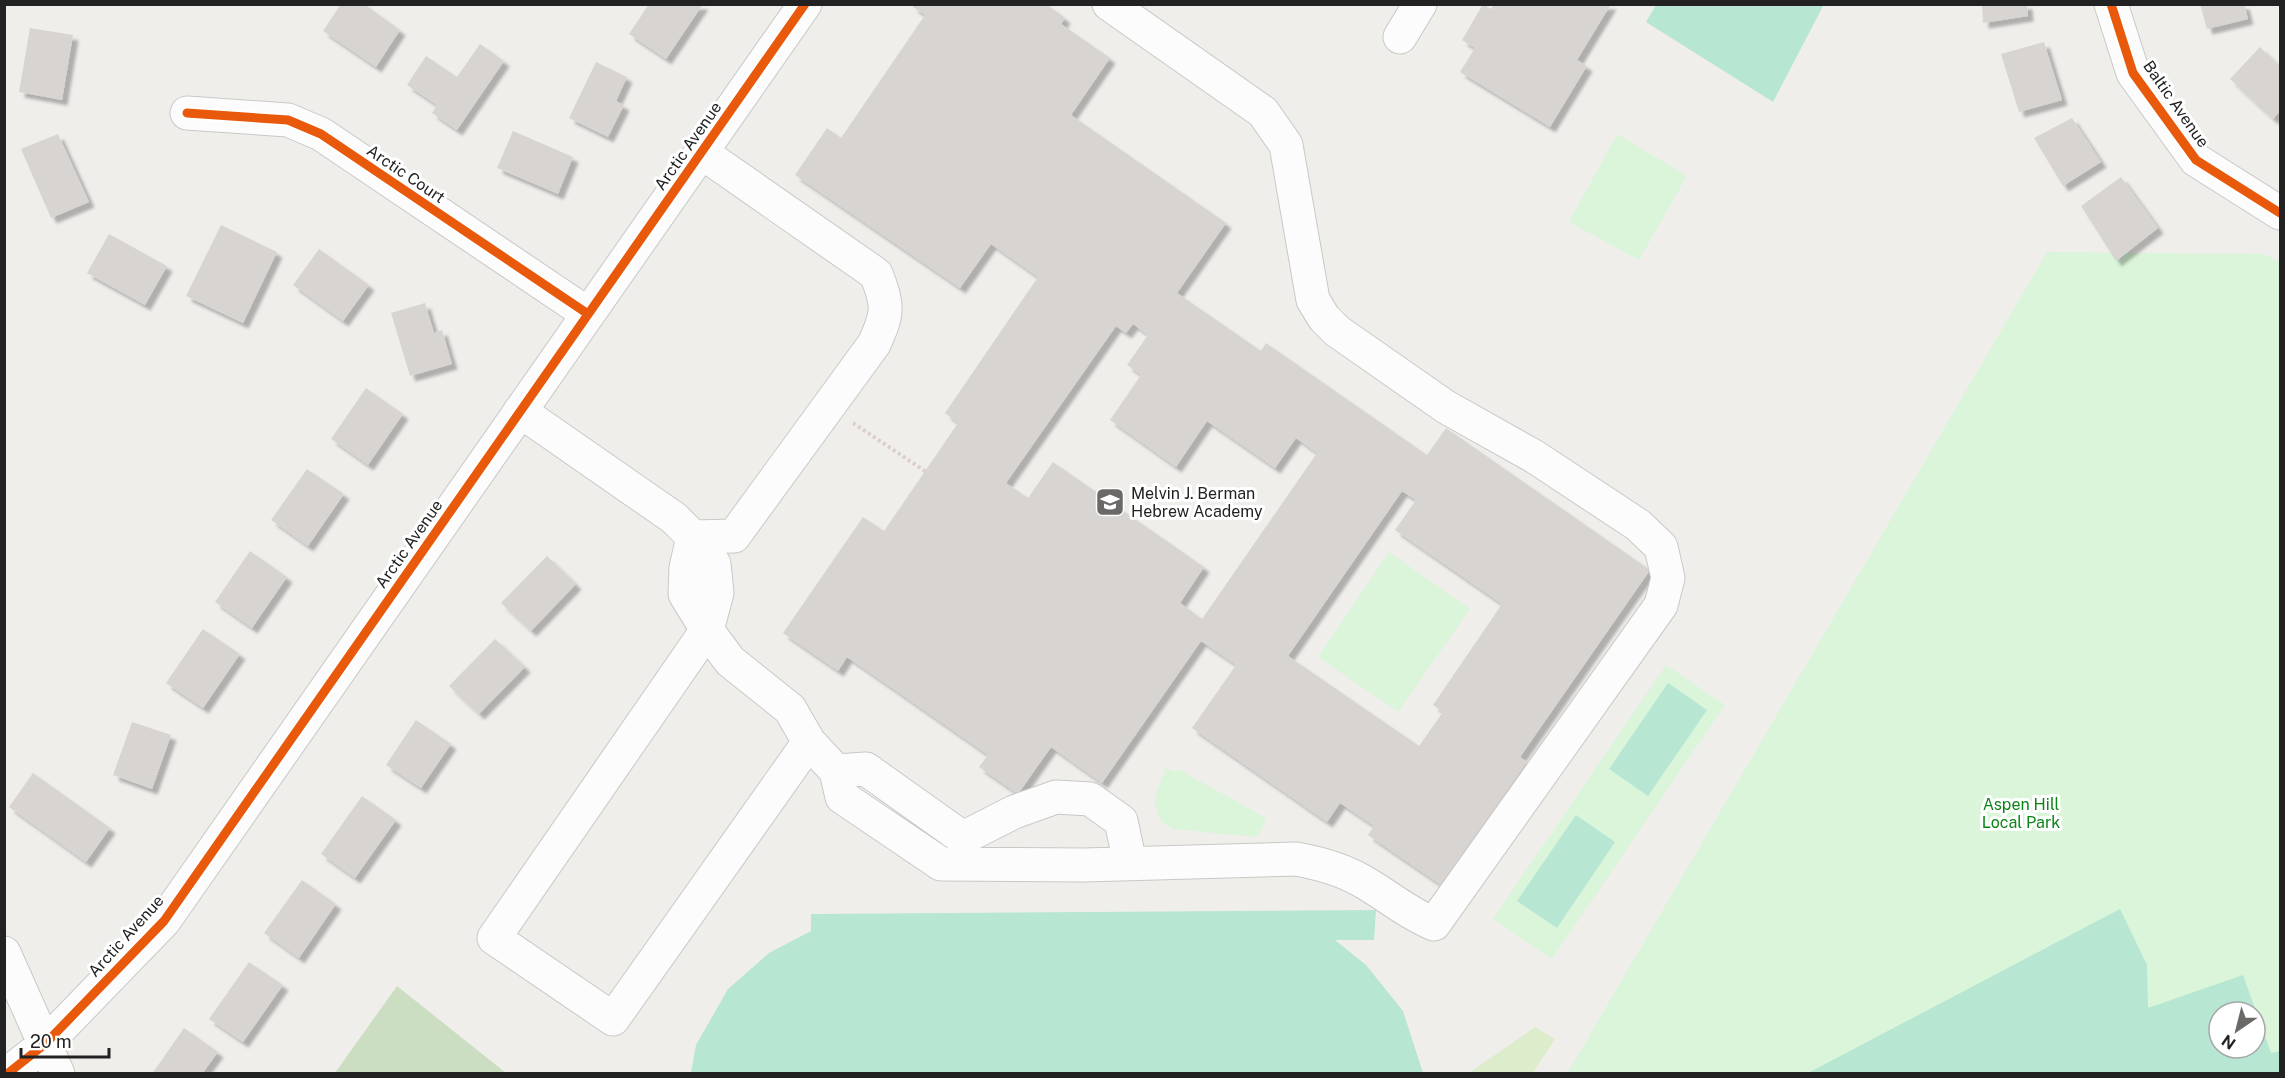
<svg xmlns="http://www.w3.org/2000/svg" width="2285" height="1078" font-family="'Public Sans',sans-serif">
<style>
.grass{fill:#ddeccb}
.forest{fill:#cbdec1}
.park{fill:#daf5da;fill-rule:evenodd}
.pitch{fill:#b7e6d2;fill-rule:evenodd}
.building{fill:#d7d4d2;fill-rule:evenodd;filter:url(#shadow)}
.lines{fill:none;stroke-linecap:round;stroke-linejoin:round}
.minor-casing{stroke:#c9c8c7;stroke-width:35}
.path{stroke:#dccecd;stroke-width:4;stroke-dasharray:3 3;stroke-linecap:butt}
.minor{stroke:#fdfcfc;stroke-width:33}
.cycleway-casing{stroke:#fff;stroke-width:13}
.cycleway{stroke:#e8590c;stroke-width:9}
.labels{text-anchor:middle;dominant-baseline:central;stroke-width:6;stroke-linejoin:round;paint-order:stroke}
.street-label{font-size:16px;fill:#222;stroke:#fff}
.poi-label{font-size:16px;fill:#222;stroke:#fff;text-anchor:start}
.park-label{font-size:16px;fill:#0c8416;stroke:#fff}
</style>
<defs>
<filter id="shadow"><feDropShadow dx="5.5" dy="5.5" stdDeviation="1.5" flood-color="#0004"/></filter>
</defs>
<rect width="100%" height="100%" fill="#f0eeeb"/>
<!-- grass -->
<path class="grass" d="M 1535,1027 L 1555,1039 L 1533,1073 L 1469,1073 Z"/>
<!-- forest -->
<path class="forest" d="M 397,986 L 506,1073 L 335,1073 Z"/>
<!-- park -->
<path class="park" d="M 1617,134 L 1687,176 L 1639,260 L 1569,222 Z
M 2047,252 L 2262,254 L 2280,261 L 2280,1073 L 1567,1074 ZM 2219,1012 L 2255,1012 L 2255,1048 L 2219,1048 Z
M 1389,552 L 1470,609 L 1398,712 L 1318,657 Z
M 1666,665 L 1725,705 L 1552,959 L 1493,919 Z
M 1166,767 L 1174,772 L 1178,769 L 1266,818 L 1260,833 L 1255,837 L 1173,829 L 1161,822 L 1154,800 Z"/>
<!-- pitch -->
<path class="pitch" d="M 1820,4 L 1823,6 L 1773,102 L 1646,22 L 1656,5 Z
M 1668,683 L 1707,710 L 1648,796 L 1609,769 Z
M 1576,815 L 1615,842 L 1557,928 L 1517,901 Z
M 2120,909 L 2147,965 L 2148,1008 L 2243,975 L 2271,1053 L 2280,1051 L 2280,1073 L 1808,1073 ZM 2219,1012 L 2255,1012 L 2255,1048 L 2219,1048 Z
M 1376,910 L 1374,940 L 1335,940 L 1366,965 L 1403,1011 L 1423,1073 L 691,1073 L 696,1045 L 728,989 L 769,953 L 811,931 L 811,914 Z"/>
<!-- building -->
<path class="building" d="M 341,4 L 364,4 L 400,30 L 376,67 L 323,31 Z
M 649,4 L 703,4 L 666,59 L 629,34 Z
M 914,4 L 1046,4 L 1065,18 L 1061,24 L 1110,58 L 1071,115 L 1226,223 L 1177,293 L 1261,351 L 1266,343 L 1427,455 L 1446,428 L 1650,570 L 1520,757 L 1527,762 L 1441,885 L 1368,835 L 1374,826 L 1340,803 L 1327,822 L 1192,728 L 1236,665 L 1201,641 L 1102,783 L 1051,747 L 1018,794 L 979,767 L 988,755 L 892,688 L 847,657 L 838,671 L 783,633 L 863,517 L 884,531 L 958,423 L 945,413 L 1038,277 L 991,244 L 960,288 L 795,175 L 827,128 L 841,138 L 925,15 L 913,7 ZM 1133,324 L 1148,335 L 1127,365 L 1141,375 L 1110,420 L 1176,467 L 1207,421 L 1275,468 L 1296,438 L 1317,453 L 1202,619 L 1180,603 L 1204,567 L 1053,462 L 1028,498 L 1006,483 L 1116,326 L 1126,333 ZM 1402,491 L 1416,500 L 1395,530 L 1502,604 L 1433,705 L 1443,712 L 1419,746 L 1288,656 Z
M 1483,4 L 1491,9 L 1494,4 L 1611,4 L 1577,60 L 1587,66 L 1550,127 L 1460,72 L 1475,48 L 1462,40 Z
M 1982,4 L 2027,4 L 2028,16 L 1983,23 Z
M 2200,4 L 2244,4 L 2248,19 L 2207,29 Z
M 30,28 L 73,35 L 62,100 L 19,92 Z
M 2044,42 L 2062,100 L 2019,112 L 2001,54 Z
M 480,44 L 504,61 L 457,130 L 432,113 L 437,105 L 407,85 L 426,56 L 457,77 Z
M 2260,47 L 2280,67 L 2280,111 L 2273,119 L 2230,79 Z
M 596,62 L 627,77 L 616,101 L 624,105 L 608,137 L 569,118 Z
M 2072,118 L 2101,162 L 2063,186 L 2034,138 Z
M 513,131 L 573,157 L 558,194 L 497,168 Z
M 58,134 L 89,202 L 51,218 L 21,149 Z
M 2121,177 L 2158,228 L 2116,261 L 2081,206 Z
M 221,225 L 277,252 L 243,323 L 186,296 Z
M 109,234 L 167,266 L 145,305 L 87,273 Z
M 319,249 L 369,285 L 343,321 L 293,285 Z
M 425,303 L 434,333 L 442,330 L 452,364 L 410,376 L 391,313 Z
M 366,388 L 403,414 L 368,465 L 331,439 Z
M 307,469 L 344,494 L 308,546 L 271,520 Z
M 250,551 L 287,577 L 252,628 L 215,602 Z
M 547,556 L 576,584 L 531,631 L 501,603 Z
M 203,629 L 240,654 L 203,708 L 166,683 Z
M 495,639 L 525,667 L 479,714 L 449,686 Z
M 416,720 L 451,744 L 421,788 L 386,765 Z
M 132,722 L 171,735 L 152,789 L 113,775 Z
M 33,773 L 110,828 L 86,862 L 9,807 Z
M 362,796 L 396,820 L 355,878 L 321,854 Z
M 302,880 L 336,904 L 299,958 L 264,933 Z
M 249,962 L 283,985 L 243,1042 L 209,1019 Z
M 184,1028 L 218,1052 L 202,1074 L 152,1074 Z"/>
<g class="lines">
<!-- minor casing -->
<g class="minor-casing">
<path id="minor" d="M 2111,4 L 2133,73 L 2196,160 L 2280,213
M 1400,37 L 1420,4
M 187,113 L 288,120 L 321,134 L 588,314
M 520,411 L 674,518 L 693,537 L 714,564 L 717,593 L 707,630 L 494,938 L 613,1019 L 809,742
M 693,537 L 686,568 L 685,594 L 707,630 L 730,661 L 790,709 L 809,742 L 836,771 L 842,797 L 941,864 L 1084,865 L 1296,859 C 1319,863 1341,869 1362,881 C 1387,895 1407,913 1434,924 L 1661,605 L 1668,578 L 1661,547 L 1638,525 L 1535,457 L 1446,407 L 1337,331 L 1324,318 L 1313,300 L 1286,145 L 1263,112 L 1109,4
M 693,537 L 734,536 L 874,344 C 888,314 889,305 876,274 L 701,152
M 836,771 L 866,769 L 963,838 L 1014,812 L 1056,797 L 1090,799 L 1121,821 L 1130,863
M 4,953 L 58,1074
M 7,1074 L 45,1044 L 164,921 L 805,4"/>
</g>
<!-- path -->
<path class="path" d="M 853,423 L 925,471"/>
<!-- minor -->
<use href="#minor" class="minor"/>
<!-- cycleway casing -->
<g class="cycleway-casing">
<path id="cycleway" d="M 2111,4 L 2133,73 L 2196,160 L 2280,213
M 187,113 L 288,120 L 321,134 L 588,314
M 7,1074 L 45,1044 L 164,921 L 805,4"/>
</g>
<!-- cycleway -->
<use href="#cycleway" class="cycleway"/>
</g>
<!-- icons -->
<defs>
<g id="school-square" transform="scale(1.5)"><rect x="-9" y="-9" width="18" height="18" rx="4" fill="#6a6968" stroke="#fff"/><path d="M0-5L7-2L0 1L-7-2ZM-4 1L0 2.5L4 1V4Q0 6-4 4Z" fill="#fff"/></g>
</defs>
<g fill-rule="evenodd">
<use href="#school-square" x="1110" y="502"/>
</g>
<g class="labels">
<!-- street labels -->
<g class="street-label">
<text transform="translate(2176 104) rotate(55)">Baltic Avenue</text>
<text transform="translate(688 146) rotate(-55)">Arctic Avenue</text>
<text transform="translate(406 174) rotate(34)">Arctic Court</text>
<text transform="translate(409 544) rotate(-55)">Arctic Avenue</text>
<text transform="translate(126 936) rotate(-48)">Arctic Avenue</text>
</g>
<!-- poi labels -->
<g class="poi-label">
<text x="1131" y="493">Melvin J. Berman<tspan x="1131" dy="18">Hebrew Academy</tspan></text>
</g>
<!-- park labels -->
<g class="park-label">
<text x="2021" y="804">Aspen Hill<tspan x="2021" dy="18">Local Park</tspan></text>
</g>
</g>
<!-- border -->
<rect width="2285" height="1078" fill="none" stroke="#222222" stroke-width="12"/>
<!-- north arrow -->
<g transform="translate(2237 1030) rotate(215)"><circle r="28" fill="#ffffff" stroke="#a7a7a7" stroke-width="1.5"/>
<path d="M0-4.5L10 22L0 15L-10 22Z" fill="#6a6968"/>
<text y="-9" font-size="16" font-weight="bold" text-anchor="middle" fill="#222222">N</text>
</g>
<!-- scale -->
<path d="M21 1048v9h88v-9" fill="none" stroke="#222222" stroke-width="3"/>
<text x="30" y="1048" font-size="18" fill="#222222" stroke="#ffffff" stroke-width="4.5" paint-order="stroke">20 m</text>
</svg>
